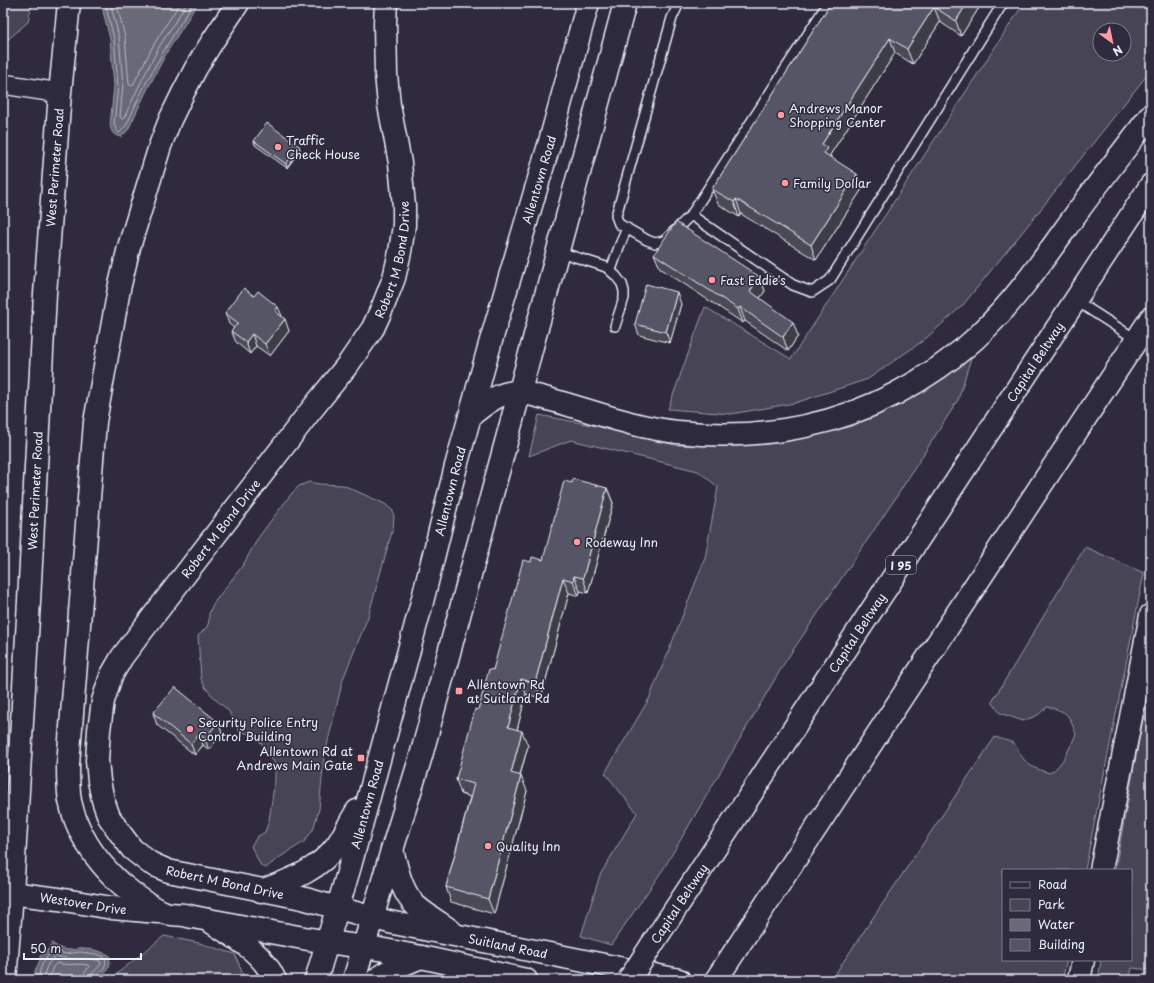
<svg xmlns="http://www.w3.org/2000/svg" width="1154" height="983" font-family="'Playpen Sans',sans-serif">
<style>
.green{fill:#464455;stroke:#979aa6;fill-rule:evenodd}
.water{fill:#696978;stroke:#9c9fab}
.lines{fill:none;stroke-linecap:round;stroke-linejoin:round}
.shore{stroke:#b5bbc5;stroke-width:1}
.service-casing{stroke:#e8f1f8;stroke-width:12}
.minor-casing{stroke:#e8f1f8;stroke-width:22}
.tertiary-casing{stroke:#e8f1f8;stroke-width:25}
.secondary-casing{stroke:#e8f1f8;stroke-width:25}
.motorway-casing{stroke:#e8f1f8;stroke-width:25}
.service{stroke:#2f2a3d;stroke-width:9}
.minor{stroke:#2f2a3d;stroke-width:19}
.tertiary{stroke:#2f2a3d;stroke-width:22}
.secondary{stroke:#2f2a3d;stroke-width:22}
.motorway{stroke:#2f2a3d;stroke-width:22}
.motorway-bridge-casing{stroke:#e8f1f8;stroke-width:25;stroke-linecap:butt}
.motorway-bridge{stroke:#2f2a3d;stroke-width:22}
.wall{fill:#4b4957;stroke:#e8f1f8}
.shaded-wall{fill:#3d3c47;stroke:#e8f1f8}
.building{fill:#575565;stroke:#e8f1f8}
.poi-dot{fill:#ff9aa2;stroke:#2f2a3d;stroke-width:1.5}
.labels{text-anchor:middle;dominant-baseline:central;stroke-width:3;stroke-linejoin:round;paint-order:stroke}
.shield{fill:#2f2a3d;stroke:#b0b5c0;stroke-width:1}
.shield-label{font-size:11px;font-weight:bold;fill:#e8f1f8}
.poi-label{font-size:12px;fill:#e8f1f8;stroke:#2f2a3d;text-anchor:start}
.street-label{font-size:12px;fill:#e8f1f8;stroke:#2f2a3d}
</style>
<rect width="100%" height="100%" fill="#2f2a3d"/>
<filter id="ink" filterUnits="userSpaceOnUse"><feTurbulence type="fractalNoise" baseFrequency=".025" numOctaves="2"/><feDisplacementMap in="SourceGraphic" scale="8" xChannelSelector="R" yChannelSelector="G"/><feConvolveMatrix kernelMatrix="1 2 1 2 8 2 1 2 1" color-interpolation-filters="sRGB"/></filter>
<g filter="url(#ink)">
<!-- green -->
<path class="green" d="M 3,3 L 32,3 L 28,22 L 3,44 Z
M 1024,3 L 1151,3 L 1151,70 L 1033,219 L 962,306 L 924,340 L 868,379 L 795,403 L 731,414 L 668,409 L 705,307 L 791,359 ZM 1100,30 L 1124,30 L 1124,54 L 1100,54 Z
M 971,358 L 958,400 L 895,499 L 785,662 L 664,868 L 611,945 L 581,936 L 600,875 L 637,813 L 605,773 L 649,699 L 675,635 L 705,558 L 718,487 L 698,471 L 571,440 L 529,456 L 539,415 L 607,428 L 675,445 L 736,446 L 796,439 L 880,409 Z
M 309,482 L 319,484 L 343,485 L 385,504 L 393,511 L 394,517 L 393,528 L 368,617 L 343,679 L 324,758 L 319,809 L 313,830 L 304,842 L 277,859 L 266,868 L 261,866 L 251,846 L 257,837 L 265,832 L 269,820 L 275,780 L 275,764 L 263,745 L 253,735 L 239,731 L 228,710 L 216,700 L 205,687 L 201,679 L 198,636 L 207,627 L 209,621 L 209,614 L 213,604 L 243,565 L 258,538 L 273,518 L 292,493 L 299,486 Z
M 1085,547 L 1144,573 L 1085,870 L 1003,870 L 1003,960 L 1067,960 L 1062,980 L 831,980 L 995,737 L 1014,743 C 1025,763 1027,767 1050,773 C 1063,765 1070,747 1076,734 C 1068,714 1069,712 1047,707 L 1038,715 L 1023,721 L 1000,713 L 992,702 Z
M 1151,676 L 1151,827 L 1148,830 L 1148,838 L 1151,841 L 1151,970 L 1132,968 L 1129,980 L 1098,980 L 1101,960 L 1131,960 L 1131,870 L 1115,870 Z
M 164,936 L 199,943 L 235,954 L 245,980 L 109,980 Z"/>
<!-- water -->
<path class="water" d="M 102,3 L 198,3 L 167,52 L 147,90 L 128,130 L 121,137 L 115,135 L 112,132 L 110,125 L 114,86 L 110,39 L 103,11 Z
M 52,943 C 58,948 64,950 72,950 C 76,950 78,948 82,949 C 92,949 100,951 109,955 L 110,962 L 109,967 L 106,972 L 97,980 L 35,980 L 35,971 L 40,960 L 40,956 L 50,948 Z"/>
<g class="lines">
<!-- shore -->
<path class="shore" d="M 106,3 L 107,11 L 114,38 L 118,86 L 114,124 L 116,130 L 119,133 C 127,127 131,115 135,106 C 151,70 172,37 193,3
M 111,3 L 112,10 L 119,37 L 123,85 L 120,117 L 122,119 L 124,118 L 139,86 L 159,47 L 187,3
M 117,3 L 118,9 L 125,37 L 129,84 L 131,86 L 133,85 L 154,44 L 180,3
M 39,980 C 39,967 44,958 54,950 L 65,954 L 80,952 L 96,954 L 105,957 C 109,970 96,971 95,980
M 44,980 C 44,970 48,961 56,956 C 71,961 85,956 100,961 L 101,963 C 98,970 90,972 90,980
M 50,980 C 50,974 52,966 57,963 C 67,966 77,963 88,965 L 89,967 L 84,974 L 84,980"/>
<!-- service casing -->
<g class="service-casing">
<path id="service" d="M 679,3 L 672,18 L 616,216 L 619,224 L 647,240 L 655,243 L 664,241 L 691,215 L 828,3
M 691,215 L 793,285 L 812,292 L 830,280 L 1003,3
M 557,251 L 606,267 L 616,276 L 622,284 L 624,291 L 624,298 L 615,326
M 611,270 L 619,247 L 627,228
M 1075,300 L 1137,340"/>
</g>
<!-- minor casing -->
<g class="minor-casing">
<path id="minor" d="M 3,84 L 60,93"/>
</g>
<!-- tertiary casing -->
<g class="tertiary-casing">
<g id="tertiary">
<path d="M 238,3 L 212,42 L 196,68 L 183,93 L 170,120 L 160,146 L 129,247 L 119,289 L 95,422 L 68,765 C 68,777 68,789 70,801 C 77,834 96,861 120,883 C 133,894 147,905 163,912 C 169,915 177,914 184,915 C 192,917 200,918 208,920 C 248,927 287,936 328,942"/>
<path id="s1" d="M 3,892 L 58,899 L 112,908 L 158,912"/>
<path id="s2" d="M 338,908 L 302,898 L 168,871 L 150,863 L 132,849 L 120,833 L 109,817 L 103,800 L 99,781 L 97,760 L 99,730 L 103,701 L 111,676 L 122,657 L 305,418 L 349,363 L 373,328 L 383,306 L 394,278 L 400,252 L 404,225 L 404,206 L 400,163 L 389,105 L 386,74 L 385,23 L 386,3"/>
<path id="s3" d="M 5,980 L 12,894 L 29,601 L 45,294 L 60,93 L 69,3"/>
</g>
</g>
<!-- secondary casing -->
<g class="secondary-casing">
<g id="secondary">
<path d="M 392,850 C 397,868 401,892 416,906 C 426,915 440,923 451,931"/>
<path d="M 261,891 C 290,880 318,871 337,845 C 344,835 350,822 357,811"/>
<path id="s4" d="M 338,908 L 389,922 L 679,980"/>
<path d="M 208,920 C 233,936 262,951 275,980"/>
<path d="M 328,942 L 379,949 L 421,957 L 526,980"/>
<path id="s5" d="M 316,980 L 350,866 L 421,606 L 456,466 L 470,416 L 490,344 L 549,145 L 588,3"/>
<path d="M 354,980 L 392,850 L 421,756 L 625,3"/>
<path d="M 376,980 C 388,969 405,964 421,957"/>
</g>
</g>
<!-- motorway casing -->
<g class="motorway-casing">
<g id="motorway">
<path d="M 470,416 C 485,404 500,391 520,392 C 573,403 623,426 677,432 C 772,442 859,423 938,368 C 952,358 967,347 980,334 C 1019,297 1049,251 1081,207 C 1104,176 1127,146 1151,115"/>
<path d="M 1101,870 L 1151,615"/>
<path id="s6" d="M 651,946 L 1151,185"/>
<path d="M 716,980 L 1151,318"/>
<path d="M 1079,980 L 1083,960"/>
</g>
</g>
<!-- service -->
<use href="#service" class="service"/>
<!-- minor -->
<use href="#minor" class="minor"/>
<!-- tertiary -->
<use href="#tertiary" class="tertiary"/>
<!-- secondary -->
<use href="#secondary" class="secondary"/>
<!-- motorway -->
<use href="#motorway" class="motorway"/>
<!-- motorway-bridge casing -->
<g class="motorway-bridge-casing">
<path id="motorway-bridge" d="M 629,980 L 651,946"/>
</g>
<!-- motorway-bridge -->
<use href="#motorway-bridge" class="motorway-bridge"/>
</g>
<!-- wall -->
<path class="wall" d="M 831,3 L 982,3 L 961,36 L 940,22 L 913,64 L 895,53 L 830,155 L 831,157 L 862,189 L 816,260 L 741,214 L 739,217 L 718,204 L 712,189 Z
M 254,141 L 299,146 L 300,150 L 287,168 L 255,145 Z
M 654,254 L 760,277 L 765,291 L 760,298 L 798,336 L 788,351 L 745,321 L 743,323 L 660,268 Z
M 681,304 L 670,343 L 639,335 L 635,324 Z
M 225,313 L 282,317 L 289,331 L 270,356 L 256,346 L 250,354 L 236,342 L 231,331 L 234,328 L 229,324 Z
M 572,483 L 607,488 L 613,503 L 588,593 L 580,591 L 579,596 L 569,593 L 541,698 L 526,694 L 517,730 L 528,746 L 520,776 L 527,791 L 494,914 L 451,902 L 446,887 L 470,797 L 461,794 L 456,779 L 478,710 L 493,670 L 531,562 L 543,560 Z
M 153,713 L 218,722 L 222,733 L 209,750 L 203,745 L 195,755 L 157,725 Z"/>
<!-- shaded-wall -->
<path class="shaded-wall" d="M 967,3 L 982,3 L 961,36 L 956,21 Z
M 934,7 L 940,22 L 913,64 L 907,49 Z
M 890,38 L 895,53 L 830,155 L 833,163 L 824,153 L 822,144 Z
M 299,146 L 300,150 L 287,168 L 286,164 Z
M 857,174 L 862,189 L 816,260 L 811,245 Z
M 736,199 L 741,214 L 739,217 L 734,202 Z
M 760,277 L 765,291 L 755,305 L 750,291 Z
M 677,292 L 681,304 L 670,343 L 666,332 Z
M 278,307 L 283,318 L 275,311 Z
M 740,307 L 745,321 L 743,323 L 738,309 Z
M 285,319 L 289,331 L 270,356 L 265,344 Z
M 793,322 L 798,336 L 788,351 L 783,337 Z
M 252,334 L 256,346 L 250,354 L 246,342 Z
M 607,488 L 613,503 L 588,593 L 583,578 Z
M 574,576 L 580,591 L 579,596 L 573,581 Z
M 563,578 L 569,593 L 541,698 L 535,683 Z
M 521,679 L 526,694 L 514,742 L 508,727 Z
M 218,722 L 222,733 L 209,750 L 205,739 Z
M 522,731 L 528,746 L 516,789 L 511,773 Z
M 199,734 L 203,745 L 195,755 L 191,744 Z
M 521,776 L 527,791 L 494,914 L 488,899 Z"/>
<!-- building -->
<path class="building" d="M 831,3 L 967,3 L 956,21 L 934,7 L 907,49 L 890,38 L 822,144 L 827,148 L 824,153 L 857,174 L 811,245 L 736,199 L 734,202 L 712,189 Z
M 267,123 L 299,146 L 286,164 L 254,141 Z
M 676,222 L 760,277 L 750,291 L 793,322 L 783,337 L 740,307 L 738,309 L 654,254 Z
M 646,284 L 677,292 L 666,332 L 635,324 Z
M 244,288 L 254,296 L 258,291 L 278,307 L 275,311 L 285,319 L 265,344 L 252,334 L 246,342 L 231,331 L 238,323 L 225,313 Z
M 573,479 L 607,488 L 583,578 L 574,576 L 573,581 L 563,578 L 535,683 L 521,679 L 508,727 L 522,731 L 511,773 L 521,776 L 488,899 L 446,887 L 474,784 L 456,779 L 475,709 L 478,710 L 489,669 L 493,670 L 523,560 L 531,562 L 532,557 L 543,560 L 564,481 L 572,483 Z
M 175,687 L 218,722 L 205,739 L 199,734 L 191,744 L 153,713 Z"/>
</g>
<!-- markers -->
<g class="poi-dot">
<circle cx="781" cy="115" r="4"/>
<circle cx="278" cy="147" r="4"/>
<circle cx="785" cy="183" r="4"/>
<circle cx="712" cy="280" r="4"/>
<circle cx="577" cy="542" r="4"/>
<rect x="455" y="687" width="8" height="8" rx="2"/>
<circle cx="190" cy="729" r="4"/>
<rect x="357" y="754" width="8" height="8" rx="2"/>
<circle cx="488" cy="846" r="4"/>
</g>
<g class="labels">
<!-- shield labels -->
<rect class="shield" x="886" y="556" width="30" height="18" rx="3"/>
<g class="shield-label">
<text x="901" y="565">I 95</text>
</g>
<!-- poi labels -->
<g class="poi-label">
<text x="789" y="108">Andrews Manor<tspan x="789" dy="14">Shopping Center</tspan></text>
<text x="286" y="140">Traffic<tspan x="286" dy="14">Check House</tspan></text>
<text x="793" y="183">Family Dollar</text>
<text x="720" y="280">Fast Eddie's</text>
<text x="585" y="542">Rodeway Inn</text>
<text x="467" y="684">Allentown Rd<tspan x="467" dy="14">at Suitland Rd</tspan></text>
<text x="198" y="722">Security Police Entry<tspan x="198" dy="14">Control Building</tspan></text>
<text x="353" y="751" text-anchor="end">Allentown Rd at<tspan x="353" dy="14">Andrews Main Gate</tspan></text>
<text x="496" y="846">Quality Inn</text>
</g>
<!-- street labels -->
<g class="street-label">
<text stroke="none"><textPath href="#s3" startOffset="814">West Perimeter Road</textPath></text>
<text stroke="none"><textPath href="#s5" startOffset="831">Allentown Road</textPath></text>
<text stroke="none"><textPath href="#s2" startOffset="908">Robert M Bond Drive</textPath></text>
<text stroke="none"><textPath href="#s6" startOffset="699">Capital Beltway</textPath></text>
<text stroke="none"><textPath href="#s3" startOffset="490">West Perimeter Road</textPath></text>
<text stroke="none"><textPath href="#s5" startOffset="507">Allentown Road</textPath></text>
<text stroke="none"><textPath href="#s2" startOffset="584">Robert M Bond Drive</textPath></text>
<text stroke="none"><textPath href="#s6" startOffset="375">Capital Beltway</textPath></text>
<text stroke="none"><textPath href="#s5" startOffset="183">Allentown Road</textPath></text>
<text transform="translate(225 882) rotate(12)">Robert M Bond Drive</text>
<text stroke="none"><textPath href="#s1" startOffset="81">Westover Drive</textPath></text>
<text stroke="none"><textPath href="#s6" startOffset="51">Capital Beltway</textPath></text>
<text stroke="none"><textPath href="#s4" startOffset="174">Suitland Road</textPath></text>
</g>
</g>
<!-- margin -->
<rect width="1154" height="983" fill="none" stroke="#2f2a3d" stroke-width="16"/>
<rect x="8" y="8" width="1138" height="967" fill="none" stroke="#e8f1f8" stroke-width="1.5" filter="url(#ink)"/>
<!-- legend -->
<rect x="1002" y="869" width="130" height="92" fill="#2f2a3d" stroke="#797a88"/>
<rect x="1010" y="882" width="20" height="6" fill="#2f2a3d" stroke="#797a88"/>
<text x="1038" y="889" font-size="12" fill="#e8f1f8">Road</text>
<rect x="1010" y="899" width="20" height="12" fill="#464455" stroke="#797a88"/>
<text x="1038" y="909" font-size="12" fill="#e8f1f8">Park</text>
<rect x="1010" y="919" width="20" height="12" fill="#696978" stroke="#797a88"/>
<text x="1038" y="929" font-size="12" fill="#e8f1f8">Water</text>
<rect x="1010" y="939" width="20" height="12" fill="#575565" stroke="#797a88"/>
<text x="1038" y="949" font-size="12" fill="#e8f1f8">Building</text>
<!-- north arrow -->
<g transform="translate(1112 42) rotate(147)"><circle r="19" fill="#2f2a3d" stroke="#797a88"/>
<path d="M0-3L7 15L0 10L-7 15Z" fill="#ff9aa2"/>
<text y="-6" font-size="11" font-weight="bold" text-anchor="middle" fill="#e8f1f8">N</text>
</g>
<!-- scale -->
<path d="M24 953v6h117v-6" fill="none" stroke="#e8f1f8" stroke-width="2"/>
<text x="30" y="953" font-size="12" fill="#e8f1f8" stroke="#2f2a3d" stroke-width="3" paint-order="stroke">50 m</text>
</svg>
